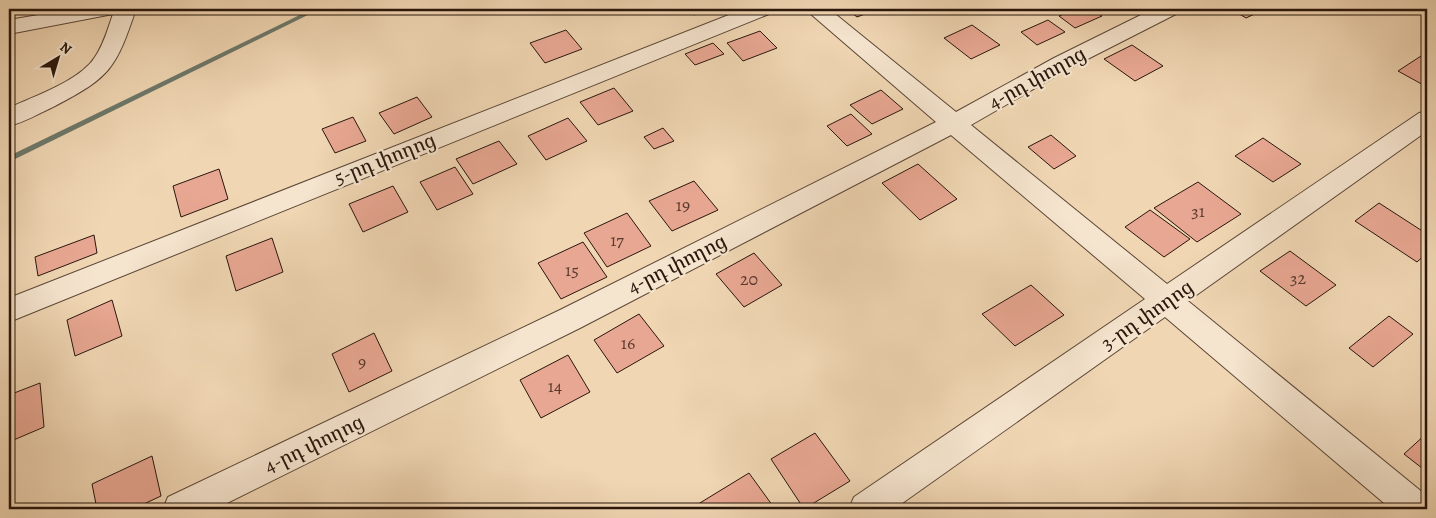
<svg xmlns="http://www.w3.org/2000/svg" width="1436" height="518" font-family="Alegreya,'Noto Serif Armenian',serif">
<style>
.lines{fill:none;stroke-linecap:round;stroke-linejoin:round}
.stream{fill:#6d786a;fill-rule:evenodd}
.building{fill:#e8a792;stroke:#29160c}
.minor-casing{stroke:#5b4636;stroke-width:2}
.minor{fill:#f5e4ce;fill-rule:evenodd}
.labels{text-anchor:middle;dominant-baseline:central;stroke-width:4.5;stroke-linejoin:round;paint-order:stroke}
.number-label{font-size:18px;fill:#593a2e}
.street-label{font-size:20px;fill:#29160c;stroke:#f5e4ce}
</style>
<rect width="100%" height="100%" fill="#f0d6b3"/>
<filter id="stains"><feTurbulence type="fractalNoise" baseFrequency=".004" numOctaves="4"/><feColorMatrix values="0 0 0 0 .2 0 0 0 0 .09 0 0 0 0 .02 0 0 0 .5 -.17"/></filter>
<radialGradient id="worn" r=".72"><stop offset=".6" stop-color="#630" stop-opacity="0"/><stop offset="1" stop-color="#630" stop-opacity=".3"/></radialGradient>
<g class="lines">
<!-- stream -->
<path class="stream" d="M 312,9 L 320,9 L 9,162 L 9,156 Z"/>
</g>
<!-- building -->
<path class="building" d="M 687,9 L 711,9 L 694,15 Z
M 847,9 L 878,9 L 857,17 Z
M 1075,9 L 1092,9 L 1102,16 L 1075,28 L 1059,16 Z
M 1231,9 L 1265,9 L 1246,18 Z
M 1048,20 L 1065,32 L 1037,45 L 1021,32 Z
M 972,25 L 1000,45 L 971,59 L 944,38 Z
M 566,30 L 582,49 L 545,63 L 530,43 Z
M 760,31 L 777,48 L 743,61 L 727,43 Z
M 713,43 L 724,54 L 695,65 L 685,54 Z
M 1132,45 L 1163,66 L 1135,81 L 1104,59 Z
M 1421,56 L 1427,59 L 1427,87 L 1398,71 Z
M 614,88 L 633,111 L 598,125 L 580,102 Z
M 881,90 L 903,109 L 872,124 L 850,105 Z
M 417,97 L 432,117 L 394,134 L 379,113 Z
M 851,114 L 872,134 L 847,146 L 827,126 Z
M 353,117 L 366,141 L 335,153 L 322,129 Z
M 568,118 L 587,141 L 546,160 L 528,136 Z
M 663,128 L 674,141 L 654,149 L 644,137 Z
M 1051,135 L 1076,156 L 1054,169 L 1028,147 Z
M 1263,138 L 1301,164 L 1273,182 L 1235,156 Z
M 499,141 L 517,164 L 473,184 L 456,159 Z
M 918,164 L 957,199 L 920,220 L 882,183 Z
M 455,167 L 473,194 L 437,210 L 420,182 Z
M 219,169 L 228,199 L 181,217 L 173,186 Z
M 694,181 L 718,210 L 672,231 L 649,201 Z
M 1198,182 L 1241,214 L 1197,242 L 1154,208 Z
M 393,186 L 408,212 L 363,232 L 349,204 Z
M 1379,203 L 1427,234 L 1427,253 L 1417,262 L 1355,221 Z
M 1150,210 L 1190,239 L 1164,257 L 1125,227 Z
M 627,213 L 651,246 L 607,267 L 584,233 Z
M 94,235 L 97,253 L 38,276 L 35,257 Z
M 272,238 L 283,272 L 236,291 L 226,256 Z
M 583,242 L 607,277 L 561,299 L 538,263 Z
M 1290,251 L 1336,285 L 1306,306 L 1260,271 Z
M 754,253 L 782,285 L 744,307 L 716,274 Z
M 1031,285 L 1064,315 L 1015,346 L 982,314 Z
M 112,300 L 122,336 L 75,356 L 67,320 Z
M 639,314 L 664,346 L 617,373 L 594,340 Z
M 1389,316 L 1413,334 L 1373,367 L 1349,348 Z
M 374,333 L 392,371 L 349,392 L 332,354 Z
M 568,355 L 590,392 L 541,418 L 520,380 Z
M 40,383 L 44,427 L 9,442 L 9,395 Z
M 815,433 L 850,481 L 804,509 L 771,459 Z
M 1427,433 L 1427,472 L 1404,454 Z
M 152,456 L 161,496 L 133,509 L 97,509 L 92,484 Z
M 749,473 L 775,509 L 690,509 Z"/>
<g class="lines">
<!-- minor casing -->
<g class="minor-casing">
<path id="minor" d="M 73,9 L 136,9 C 116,68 111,77 55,106 C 40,113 25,122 9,126 L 9,108 C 34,96 80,81 95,57 C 104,44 108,28 113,14 L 9,34 L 9,20 Z
M 744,9 L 773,9 L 769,14 L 9,322 L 9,298 Z
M 805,9 L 829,9 L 956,112 L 1054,58 L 1153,9 L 1179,9 L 1176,14 L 1070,68 L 971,125 L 1167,284 L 1419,113 L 1427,111 L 1427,131 L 1188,301 L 1427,496 L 1427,509 L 1391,509 L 1165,317 L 894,509 L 849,509 L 854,497 L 1145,299 L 951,135 L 580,328 L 215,509 L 163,509 L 168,497 L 560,310 L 936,122 Z"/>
</g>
<!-- minor -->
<use href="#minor" class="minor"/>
</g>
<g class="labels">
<!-- number labels -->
<g class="number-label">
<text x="683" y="205">19</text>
<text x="1198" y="211">31</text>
<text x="617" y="240">17</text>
<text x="572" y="270">15</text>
<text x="1298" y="278">32</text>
<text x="749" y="279">20</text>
<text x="628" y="343">16</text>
<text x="362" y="362">9</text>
<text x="555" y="386">14</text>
</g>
<!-- street labels -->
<g class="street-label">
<text transform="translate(1037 78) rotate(-29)">4-րդ փողոց</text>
<text transform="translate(385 159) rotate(-22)">5-րդ փողոց</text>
<text transform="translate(677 264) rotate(-27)">4-րդ փողոց</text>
<text transform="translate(1147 315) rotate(-35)">3-րդ փողոց</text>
<text transform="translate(314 444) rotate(-26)">4-րդ փողոց</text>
</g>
</g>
<!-- margin -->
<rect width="1436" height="518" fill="none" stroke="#f0d6b3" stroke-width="30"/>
<rect x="10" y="10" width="1416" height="498" fill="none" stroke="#29160c" stroke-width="2.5"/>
<rect x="15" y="15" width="1406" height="488" fill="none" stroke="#29160c"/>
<!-- north arrow -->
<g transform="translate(58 58) rotate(38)" stroke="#f5e4ce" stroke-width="4" paint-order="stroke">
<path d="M0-4L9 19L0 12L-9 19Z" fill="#29160c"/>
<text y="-8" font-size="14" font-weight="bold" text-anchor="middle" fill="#29160c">N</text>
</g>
<rect width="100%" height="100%" filter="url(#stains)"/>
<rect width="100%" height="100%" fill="url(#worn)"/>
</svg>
